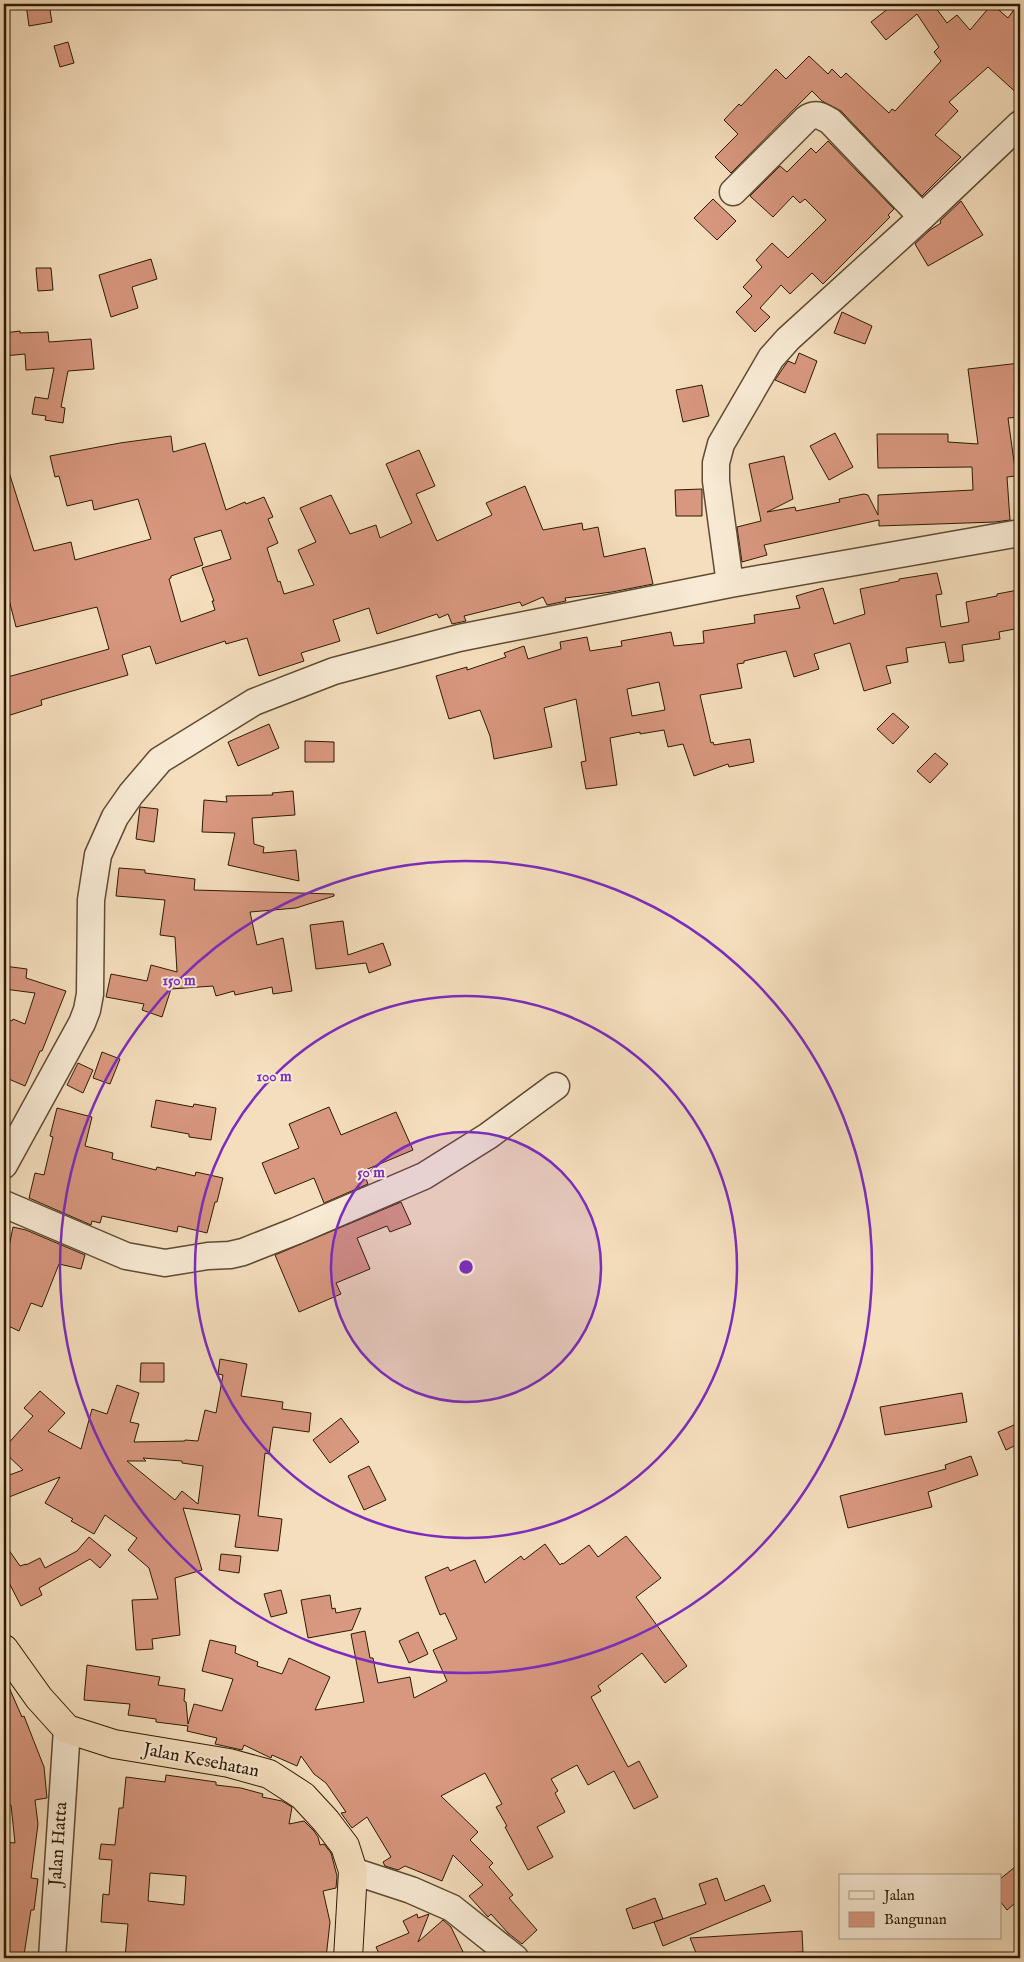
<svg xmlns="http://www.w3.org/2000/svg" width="1024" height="1962" font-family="'IM FELL English',serif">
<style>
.building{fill:#d8977f;stroke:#2d1a03;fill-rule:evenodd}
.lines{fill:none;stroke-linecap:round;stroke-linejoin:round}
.minor-casing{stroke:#5f4b32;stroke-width:29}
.highway-casing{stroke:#2d1a03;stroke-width:30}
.minor{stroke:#f8ead4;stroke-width:26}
.highway{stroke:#f5debd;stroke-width:28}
.ring{fill:none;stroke:#7b2cbf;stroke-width:2.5}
.labels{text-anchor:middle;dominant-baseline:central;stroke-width:4;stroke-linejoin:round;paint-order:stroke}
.street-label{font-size:18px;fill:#2d1a03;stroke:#f8ead4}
.centre{fill:#7b2cbf;stroke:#f8ead4;stroke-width:2.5}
.ring-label{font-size:15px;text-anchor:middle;font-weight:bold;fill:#7b2cbf;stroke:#f8ead4;stroke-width:4;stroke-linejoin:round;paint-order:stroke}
</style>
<rect width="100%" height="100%" fill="#f5debd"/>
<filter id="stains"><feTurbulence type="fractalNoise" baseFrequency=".004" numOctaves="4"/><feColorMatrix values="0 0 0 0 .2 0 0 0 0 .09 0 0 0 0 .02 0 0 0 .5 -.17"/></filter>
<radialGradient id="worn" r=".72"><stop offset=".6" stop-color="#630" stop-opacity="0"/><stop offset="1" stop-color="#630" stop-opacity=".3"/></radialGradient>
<!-- building -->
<path class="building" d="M 26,4 L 49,4 L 52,22 L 29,26 Z
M 894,4 L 933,4 L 947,23 L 957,15 L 970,30 L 992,4 L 1008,18 L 1018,4 L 1020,4 L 1020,96 L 988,67 L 949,102 L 958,111 L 935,135 L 961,157 L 922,196 L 841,111 L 822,101 L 812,91 L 731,173 L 715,157 L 738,134 L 724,120 L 739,104 L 741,106 L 776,69 L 786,79 L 809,56 L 828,74 L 832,69 L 841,78 L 846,73 L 889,113 L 892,109 L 895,111 L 941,61 L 934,52 L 939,47 L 917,14 L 886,40 L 871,22 Z
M 68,42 L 74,63 L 60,67 L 54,46 Z
M 828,141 L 894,209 L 888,215 L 890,217 L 823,284 L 812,273 L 790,294 L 781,285 L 760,308 L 770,317 L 755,332 L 736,312 L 752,296 L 743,287 L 762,267 L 756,260 L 772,243 L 788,258 L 826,220 L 805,199 L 800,203 L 793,196 L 773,217 L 750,196 L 780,166 L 787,172 L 811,148 L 816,153 Z
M 713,199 L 736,221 L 717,240 L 694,218 Z
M 961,201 L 983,235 L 928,266 L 915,244 L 930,230 L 941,223 L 940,221 Z
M 151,259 L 157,279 L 132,287 L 138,308 L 111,317 L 99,275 Z
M 36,268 L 51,268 L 53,290 L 38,291 Z
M 842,312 L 872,326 L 865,344 L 834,333 Z
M 20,331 L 20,333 L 48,332 L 49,342 L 91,339 L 94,369 L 68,371 L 61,407 L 65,408 L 63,423 L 45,420 L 46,416 L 32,414 L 35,397 L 48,399 L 54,368 L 26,370 L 25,354 L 4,356 L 4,333 Z
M 799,353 L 817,361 L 805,393 L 775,380 L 788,361 L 795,364 Z
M 1020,363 L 1020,417 L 1008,418 L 1016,476 L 1007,477 L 1010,520 L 995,522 L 879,526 L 879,520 L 764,545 L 767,555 L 742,562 L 737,527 L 761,521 L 749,464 L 784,456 L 793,499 L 767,512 L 795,507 L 796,511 L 840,502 L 839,499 L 864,494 L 868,495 L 878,515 L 878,495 L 973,490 L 972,467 L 878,468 L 877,434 L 948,434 L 948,442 L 978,444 L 968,369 Z
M 702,385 L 709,416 L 683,422 L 676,390 Z
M 835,433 L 853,467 L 829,480 L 810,446 Z
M 171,436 L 173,452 L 205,443 L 226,510 L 245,502 L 246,504 L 264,497 L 273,517 L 268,519 L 278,543 L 267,548 L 278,582 L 280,581 L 284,594 L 314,585 L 298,550 L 316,542 L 300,508 L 331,495 L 350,534 L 376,525 L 380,538 L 412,523 L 386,464 L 419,450 L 435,486 L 416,494 L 437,541 L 492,515 L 486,503 L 525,486 L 543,530 L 582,523 L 583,530 L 598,527 L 604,557 L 645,548 L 653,584 L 612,592 L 565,598 L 566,601 L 547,605 L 543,597 L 522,606 L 520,602 L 464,616 L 466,621 L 452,624 L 448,614 L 439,618 L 437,614 L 377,634 L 369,608 L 333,620 L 340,641 L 301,653 L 304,661 L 259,676 L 247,638 L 226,644 L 225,641 L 156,664 L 150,646 L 122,655 L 128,675 L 41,700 L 42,705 L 4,717 L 4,678 L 109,649 L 97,607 L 16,627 L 4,580 L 4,467 L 7,466 L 34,551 L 71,542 L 75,560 L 151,539 L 138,499 L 94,510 L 92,500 L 67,506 L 59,476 L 55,477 L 50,456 L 120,443 ZM 221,530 L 231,559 L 202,568 L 214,601 L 212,601 L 215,610 L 181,622 L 169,579 L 171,578 L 171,576 L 203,565 L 194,538 Z
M 702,489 L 702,516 L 676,516 L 675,490 Z
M 937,573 L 942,594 L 936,595 L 941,627 L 969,622 L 966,602 L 997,596 L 997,594 L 1018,590 L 1020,605 L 1020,628 L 999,632 L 1000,639 L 962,645 L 964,661 L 949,663 L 945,642 L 906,648 L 908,662 L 886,666 L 891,683 L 864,691 L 850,643 L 814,654 L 819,669 L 794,677 L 786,651 L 744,661 L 744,663 L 737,664 L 742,688 L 700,695 L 711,743 L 713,742 L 714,745 L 750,739 L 754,762 L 729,767 L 728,764 L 694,776 L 683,744 L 668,747 L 664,730 L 640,734 L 640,732 L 610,738 L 617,785 L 586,789 L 581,762 L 586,761 L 576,699 L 544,708 L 552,747 L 494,759 L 490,736 L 480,710 L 449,719 L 436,676 L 467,667 L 467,670 L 506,657 L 504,653 L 524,646 L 528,659 L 561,649 L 560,642 L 587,637 L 590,651 L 622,646 L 621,641 L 671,632 L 674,646 L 704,643 L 703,631 L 755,623 L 754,615 L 800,608 L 796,596 L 823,588 L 834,624 L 865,614 L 860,589 L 899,581 L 899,579 ZM 659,682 L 665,710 L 632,716 L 627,689 Z
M 893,713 L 909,727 L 893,744 L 877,729 Z
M 269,724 L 279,748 L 238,766 L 228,742 Z
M 305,741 L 334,742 L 334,762 L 305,762 Z
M 935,753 L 948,764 L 930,783 L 917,771 Z
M 293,791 L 295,815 L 252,818 L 254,844 L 264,847 L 263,853 L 296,850 L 299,881 L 228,865 L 235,833 L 202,832 L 204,800 L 227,802 L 226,796 L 273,795 L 272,793 Z
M 140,807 L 158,809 L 154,842 L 136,839 Z
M 119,868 L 145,870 L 145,873 L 195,879 L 194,890 L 334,894 L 334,896 L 296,908 L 250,912 L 257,945 L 283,938 L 292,991 L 273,994 L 272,987 L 235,995 L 234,991 L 216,996 L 213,986 L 171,989 L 162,1017 L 142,1010 L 144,1004 L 106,997 L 111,974 L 147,981 L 151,965 L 177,972 L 175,937 L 160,935 L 165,900 L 116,896 Z
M 343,921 L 348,955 L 383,943 L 391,965 L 369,973 L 366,963 L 316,969 L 310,925 Z
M 4,966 L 27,969 L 26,978 L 66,991 L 42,1051 L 40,1051 L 25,1086 L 4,1077 L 4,1018 L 12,1021 L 13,1019 L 25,1024 L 35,993 L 4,989 Z
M 102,1052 L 120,1059 L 110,1084 L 93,1078 Z
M 78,1063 L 93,1070 L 83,1093 L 67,1085 Z
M 156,1100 L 193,1107 L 194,1104 L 216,1108 L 211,1140 L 189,1137 L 189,1134 L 151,1127 Z
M 329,1107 L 341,1135 L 396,1112 L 413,1150 L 363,1171 L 368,1184 L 324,1203 L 314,1178 L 275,1194 L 262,1163 L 299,1148 L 289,1124 Z
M 57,1108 L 92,1117 L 85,1146 L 113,1153 L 112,1159 L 156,1170 L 157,1167 L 195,1176 L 196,1172 L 223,1178 L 217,1202 L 215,1202 L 207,1233 L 178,1226 L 177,1232 L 102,1216 L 100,1223 L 92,1221 L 91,1225 L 29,1198 L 35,1173 L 44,1175 L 53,1137 L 50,1136 Z
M 401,1202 L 411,1224 L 390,1232 L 387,1226 L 357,1238 L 370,1269 L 336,1283 L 341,1294 L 299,1312 L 275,1255 Z
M 13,1227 L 26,1230 L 85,1255 L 81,1269 L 59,1264 L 42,1307 L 31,1303 L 19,1331 L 4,1324 L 4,1272 Z
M 220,1359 L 247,1364 L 241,1396 L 283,1402 L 282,1409 L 311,1413 L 309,1432 L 273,1427 L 269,1454 L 265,1453 L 258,1516 L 282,1519 L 278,1551 L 235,1547 L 240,1515 L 183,1508 L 202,1570 L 175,1578 L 180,1635 L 152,1639 L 153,1649 L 136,1650 L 132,1600 L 158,1599 L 149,1568 L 128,1550 L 137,1538 L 105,1515 L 94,1534 L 71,1521 L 73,1519 L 45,1503 L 60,1477 L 4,1499 L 4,1477 L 23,1470 L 4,1452 L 4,1448 L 33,1416 L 24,1408 L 40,1391 L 65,1413 L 48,1431 L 81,1449 L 92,1409 L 107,1414 L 117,1385 L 139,1393 L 130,1422 L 139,1424 L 134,1442 L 185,1441 L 185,1440 L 198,1441 L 205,1410 L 216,1413 L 223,1375 L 218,1374 ZM 143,1458 L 182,1461 L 182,1463 L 203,1466 L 198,1504 L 182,1491 L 175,1500 L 127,1461 L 146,1461 Z
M 141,1363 L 164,1363 L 164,1382 L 140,1382 Z
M 962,1393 L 967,1422 L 885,1435 L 880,1407 Z
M 341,1418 L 359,1442 L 330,1463 L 313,1440 Z
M 1014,1425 L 1020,1438 L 1020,1443 L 1006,1450 L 998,1432 Z
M 971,1456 L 978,1475 L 928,1492 L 932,1507 L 848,1528 L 840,1496 L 946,1469 L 945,1465 Z
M 369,1466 L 386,1500 L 364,1510 L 348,1476 Z
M 626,1536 L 661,1578 L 636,1597 L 687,1666 L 665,1683 L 642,1653 L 598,1686 L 601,1691 L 591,1697 L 628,1767 L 639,1761 L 658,1797 L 634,1809 L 614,1771 L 588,1785 L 577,1765 L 551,1779 L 558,1791 L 555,1793 L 565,1812 L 537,1827 L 553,1857 L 528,1870 L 505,1827 L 507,1826 L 496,1807 L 502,1804 L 485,1773 L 441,1796 L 478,1832 L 470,1840 L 493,1863 L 489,1867 L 513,1895 L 509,1898 L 537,1930 L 522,1944 L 508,1933 L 491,1914 L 488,1917 L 469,1896 L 483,1885 L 453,1855 L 442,1881 L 405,1866 L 398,1870 L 385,1866 L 383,1862 L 391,1857 L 367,1817 L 352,1828 L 341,1813 L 346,1812 L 326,1783 L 314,1774 L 301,1756 L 297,1766 L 272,1755 L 271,1758 L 244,1745 L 242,1750 L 215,1744 L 217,1738 L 187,1731 L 188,1726 L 156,1722 L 156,1719 L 128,1715 L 130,1704 L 84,1700 L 87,1665 L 160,1677 L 158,1685 L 185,1689 L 184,1701 L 186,1702 L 188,1724 L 194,1704 L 222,1711 L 233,1679 L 202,1671 L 210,1640 L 236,1646 L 235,1653 L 258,1662 L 257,1666 L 282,1674 L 289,1658 L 330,1677 L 315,1710 L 364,1702 L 351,1634 L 365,1631 L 370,1658 L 373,1658 L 378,1683 L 410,1677 L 414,1698 L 447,1681 L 433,1650 L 457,1639 L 445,1613 L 440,1615 L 425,1577 L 448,1567 L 450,1571 L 475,1560 L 485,1583 L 521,1556 L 524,1560 L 545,1544 L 560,1565 L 562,1563 L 563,1564 L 589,1545 L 598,1557 Z
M 89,1537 L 111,1555 L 100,1568 L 90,1559 L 39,1588 L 42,1595 L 21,1606 L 4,1573 L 4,1543 L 20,1566 L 26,1564 L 26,1565 L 40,1558 L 45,1568 L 77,1551 Z
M 221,1554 L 241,1556 L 239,1573 L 219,1570 Z
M 281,1590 L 287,1613 L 271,1617 L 264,1594 Z
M 330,1595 L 332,1609 L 335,1608 L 336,1613 L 361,1608 L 352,1630 L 308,1638 L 301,1600 Z
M 418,1632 L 428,1654 L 409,1663 L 399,1641 Z
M 4,1676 L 22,1717 L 24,1716 L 44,1767 L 47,1798 L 35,1800 L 38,1824 L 31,1878 L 38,1879 L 34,1910 L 31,1910 L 24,1955 L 4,1952 L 4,1842 L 15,1843 L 11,1805 L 4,1806 Z
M 166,1775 L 216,1782 L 216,1785 L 241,1788 L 263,1794 L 262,1797 L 282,1801 L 292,1807 L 289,1824 L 304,1821 L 314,1831 L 318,1837 L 320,1845 L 324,1844 L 331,1853 L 337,1876 L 336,1888 L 323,1891 L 330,1922 L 326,1958 L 212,1958 L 179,1954 L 178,1957 L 165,1955 L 164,1958 L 125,1958 L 128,1924 L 101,1922 L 103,1894 L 109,1895 L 112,1860 L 99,1859 L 101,1844 L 115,1845 L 119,1808 L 123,1808 L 126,1777 L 165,1782 ZM 150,1873 L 186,1876 L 184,1905 L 148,1901 Z
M 1020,1863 L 1020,1899 L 1007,1910 L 1000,1901 L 1000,1879 Z
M 717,1878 L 725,1901 L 764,1885 L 771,1901 L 663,1946 L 654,1922 L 706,1904 L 699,1884 Z
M 655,1898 L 663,1919 L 633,1929 L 626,1909 Z
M 417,1914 L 418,1918 L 429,1914 L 418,1942 L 443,1920 L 451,1927 L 466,1958 L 381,1958 L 376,1947 L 409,1933 L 403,1921 Z
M 802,1931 L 803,1952 L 769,1954 L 771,1958 L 698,1958 L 690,1938 Z"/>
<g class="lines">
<!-- minor casing -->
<g class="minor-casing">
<path id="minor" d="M 733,192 L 806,119 C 815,112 821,116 830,121 L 922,217
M 730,584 L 716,481 L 716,463 L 721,444 L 771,358 L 788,339 L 922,217 L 1020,124
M 4,1165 L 82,1023 L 87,1010 L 90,994 L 91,900 L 98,855 L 115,817 L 131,794 L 160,760 L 254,702 L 334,671 L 459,638 L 730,584 L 1020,533
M 4,1204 L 126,1256 L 165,1263 L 208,1256 L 230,1255 L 243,1252 L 296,1231 L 424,1176 L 488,1136 L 556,1086
M 353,1871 L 411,1890 L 452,1908 L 515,1958
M 52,1958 L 67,1729"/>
</g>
<!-- highway casing -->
<g class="highway-casing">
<path id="highway" d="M 4,1649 L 39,1698 L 67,1729 L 114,1744 L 229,1763 L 269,1774 L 303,1796 L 326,1821 L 345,1846 L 353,1871 L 348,1958"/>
</g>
<!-- minor -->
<use href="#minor" class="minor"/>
<!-- highway -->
<use href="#highway" class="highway"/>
</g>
<!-- distance rings -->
<circle cx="466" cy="1267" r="135" fill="#7b2cbf" fill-opacity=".12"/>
<g class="ring">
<circle cx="466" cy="1267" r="135"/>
<circle cx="466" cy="1267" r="271"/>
<circle cx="466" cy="1267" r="406"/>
</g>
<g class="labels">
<!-- street labels -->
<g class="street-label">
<text transform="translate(201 1761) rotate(11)">Jalan Kesehatan</text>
<text transform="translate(59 1844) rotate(-86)">Jalan Hatta</text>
</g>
</g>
<circle cx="466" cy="1267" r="8" class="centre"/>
<g class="ring-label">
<text x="179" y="985">150 m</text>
<text x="274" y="1081">100 m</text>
<text x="371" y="1177">50 m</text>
</g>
<!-- margin -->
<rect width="1024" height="1962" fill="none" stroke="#f5debd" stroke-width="20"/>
<rect x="5" y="5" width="1014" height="1952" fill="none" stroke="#2d1a03" stroke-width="2.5"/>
<rect x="10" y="10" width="1004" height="1942" fill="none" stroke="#2d1a03"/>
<!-- legend -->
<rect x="839" y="1874" width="162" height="65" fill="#f8ead4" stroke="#a79780"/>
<rect x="849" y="1891" width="25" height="8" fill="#f8ead4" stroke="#a79780"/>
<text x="884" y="1900" font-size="15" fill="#2d1a03">Jalan</text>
<rect x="849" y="1912" width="25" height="15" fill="#d8977f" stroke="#a79780"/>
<text x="884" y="1924" font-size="15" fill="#2d1a03">Bangunan</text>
<rect width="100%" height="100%" filter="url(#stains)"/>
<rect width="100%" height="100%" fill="url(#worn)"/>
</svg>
